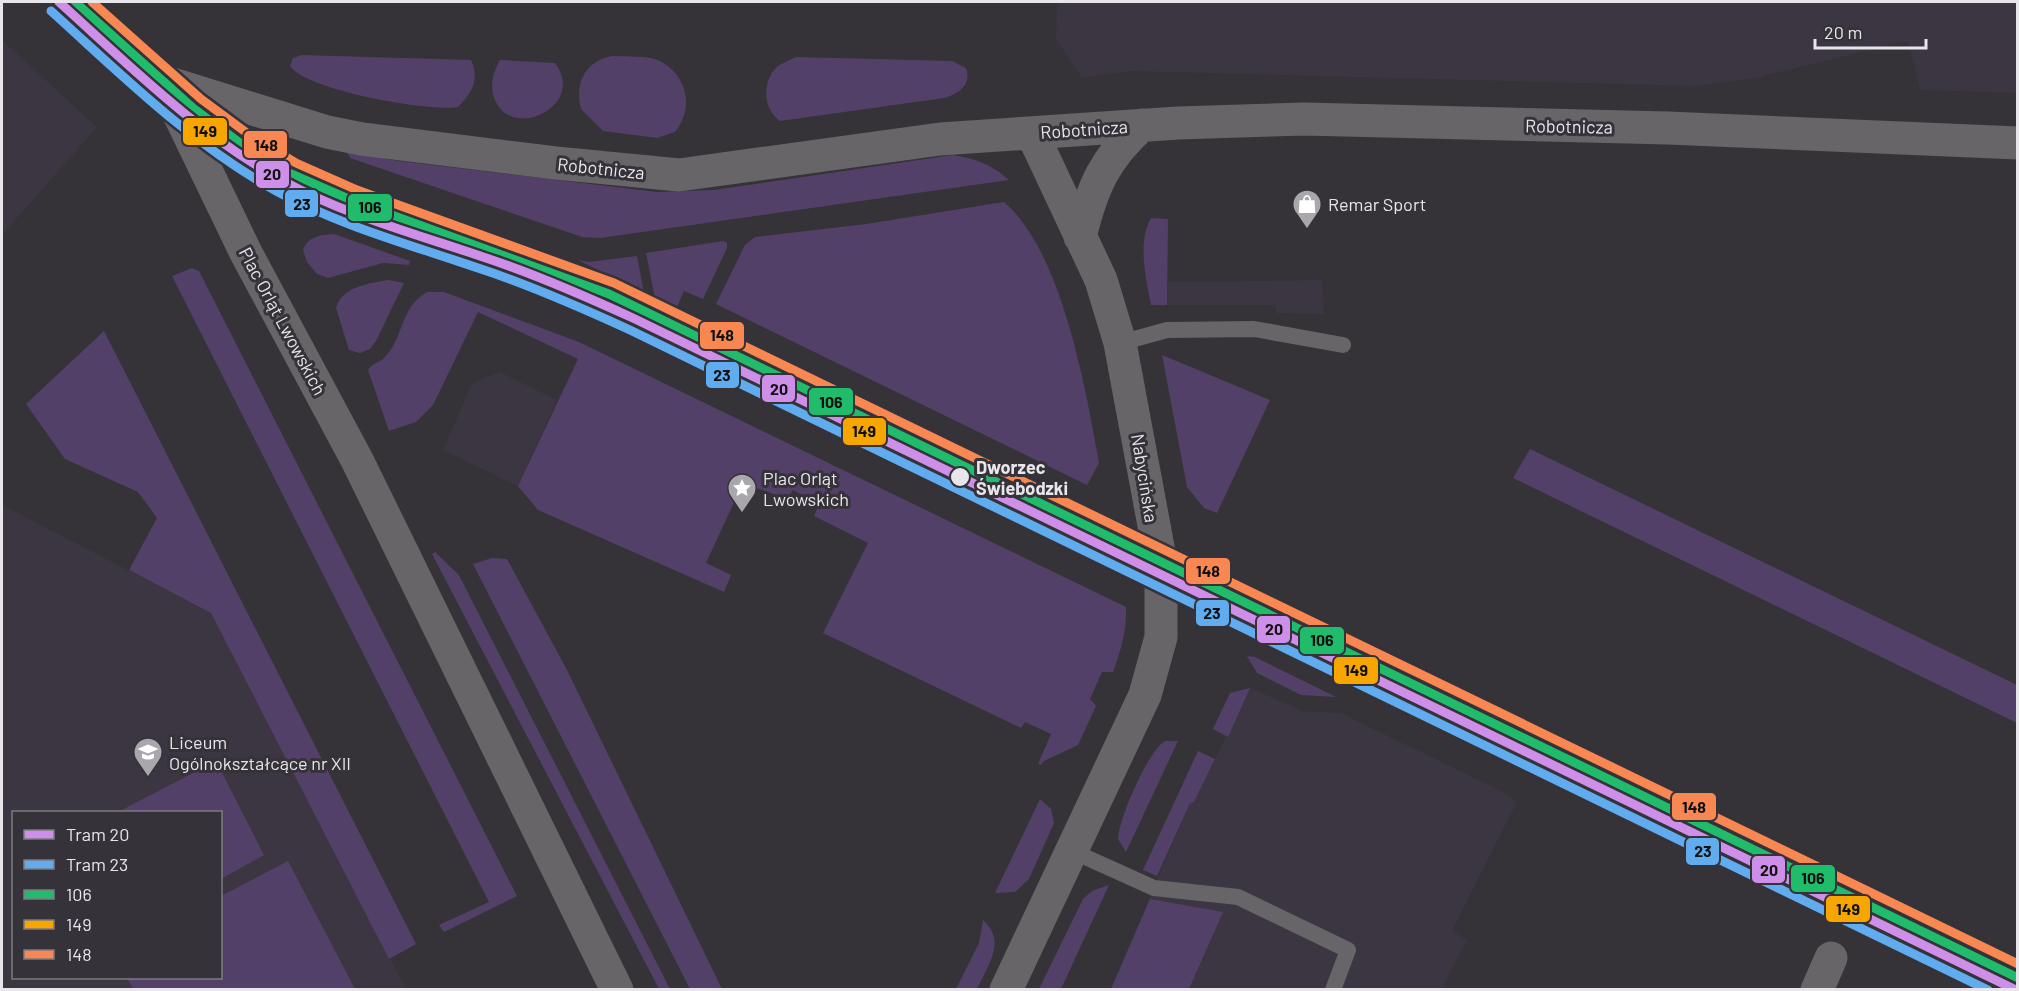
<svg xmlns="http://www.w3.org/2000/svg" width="2019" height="991" font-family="Barlow,sans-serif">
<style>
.built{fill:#3b3642;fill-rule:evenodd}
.green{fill:#524068}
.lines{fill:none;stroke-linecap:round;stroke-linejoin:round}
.service{stroke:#676568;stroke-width:16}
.minor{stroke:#676568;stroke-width:33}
.tertiary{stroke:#676568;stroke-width:33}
.bus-1-casing{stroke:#353239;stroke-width:14}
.bus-2-casing{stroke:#353239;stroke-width:14}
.bus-3-casing{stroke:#353239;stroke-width:14}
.bus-1{stroke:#20bc6c;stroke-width:9}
.bus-2{stroke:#f7a600;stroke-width:9}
.bus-3{stroke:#f88751;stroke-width:9}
.tram-1-casing{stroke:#353239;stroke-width:14}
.tram-2-casing{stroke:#353239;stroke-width:14}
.tram-1{stroke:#ce8fe9;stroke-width:9}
.tram-2{stroke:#60acee;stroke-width:9}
.stop-dot{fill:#e8e6eb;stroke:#353239;stroke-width:2}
.labels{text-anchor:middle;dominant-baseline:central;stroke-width:6;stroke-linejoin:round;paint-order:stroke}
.street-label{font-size:18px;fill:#e8e6eb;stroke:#353239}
.poi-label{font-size:18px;fill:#e8e6eb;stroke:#353239;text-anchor:start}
.stop-label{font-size:18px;font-weight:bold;fill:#e8e6eb;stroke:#353239;text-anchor:start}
.line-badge{stroke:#353239;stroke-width:2}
.pale-badge-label{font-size:16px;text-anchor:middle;font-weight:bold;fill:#111}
</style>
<rect width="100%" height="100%" fill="#353338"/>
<!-- built -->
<path class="built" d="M 1057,2 L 2017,2 L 2017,93 L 1920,90 L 1908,41 L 1750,79 L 1695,86 L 1130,71 L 1082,78 L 1056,39 Z
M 2,40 L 97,127 L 2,235 Z
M 1322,280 L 1324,314 L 1276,313 L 1275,305 L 1167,305 L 1168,282 Z
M 500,372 L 557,400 L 518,486 L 443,450 L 472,383 Z
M 2,505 L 211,613 L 406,989 L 2,989 ZM 14,812 L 220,812 L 220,978 L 14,978 Z
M 1250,688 L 1303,711 L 1341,713 L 1505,793 L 1517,802 L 1452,931 L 1467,940 L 1442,989 L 1111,990 L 1190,802 L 1194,802 Z"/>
<!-- green -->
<path class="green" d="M 302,55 L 471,60 C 480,79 472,93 458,107 C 428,112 306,90 290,66 L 293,58 Z
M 613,56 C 628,57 646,55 660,61 C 688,76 694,109 675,132 L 657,138 L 603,131 L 581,109 C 574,83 586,60 613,56 Z
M 796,57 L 952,61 L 966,68 C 972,84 959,94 944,98 L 780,121 C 765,111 762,88 772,73 C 777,64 788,61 796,57 Z
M 500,60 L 555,63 C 587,105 513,142 495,100 C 489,86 493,73 500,60 Z
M 347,152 L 399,161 L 657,192 L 714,190 L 953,155 C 976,159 991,164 1009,180 L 600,238 L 582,237 L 350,158 Z
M 1004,202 C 1062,251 1086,390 1099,463 L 1087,485 L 716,304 L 745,245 L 755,237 L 866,224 Z
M 1151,218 L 1168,219 L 1167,305 L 1151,305 C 1146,278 1137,243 1151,218 Z
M 334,234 L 410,261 L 409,265 L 383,263 L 328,278 L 317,274 L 307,262 L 303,250 C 308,236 321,235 334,234 Z
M 723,241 L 727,243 L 727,248 L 703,299 L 684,291 L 676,309 L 655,298 L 646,253 Z
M 637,256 L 644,293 L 578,260 L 589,262 Z
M 192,268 L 199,271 L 517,896 L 444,932 L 439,925 L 489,902 L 172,276 Z
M 389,280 L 404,283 L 376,341 L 370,349 L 360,353 L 349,350 L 336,308 C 341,287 370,283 389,280 Z
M 427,292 L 444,292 L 579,342 L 1126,607 C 1127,630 1121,650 1113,672 L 1102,672 L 1090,699 L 1096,706 L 1078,745 L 1044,761 L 1041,765 L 1038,764 L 1051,734 L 1025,722 L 1021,728 L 823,633 L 868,543 L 814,516 L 819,504 L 793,490 L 787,499 L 743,483 L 706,563 L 731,575 L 724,592 L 538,510 L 518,486 L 578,359 L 478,312 L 433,405 L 416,422 L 389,431 L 368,370 C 372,363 377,364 383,359 C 404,340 399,308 427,292 Z
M 104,331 L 416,944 L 389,959 L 211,613 L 129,570 L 157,518 L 138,492 L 65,459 L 26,404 Z
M 1162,355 L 1270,400 L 1217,513 L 1204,508 L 1187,487 Z
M 1530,449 L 2017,685 L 2017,723 L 1513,478 Z
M 435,552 L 458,574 L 463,583 L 670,989 L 659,989 L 432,554 Z
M 492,558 L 507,559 L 567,670 L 722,989 L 690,989 L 473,564 Z
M 1204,607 L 1847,919 L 1844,924 L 1202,614 L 1198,608 Z
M 1247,656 L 1255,657 L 1336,697 L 1301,695 L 1257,673 Z
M 1250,688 L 1228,737 L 1213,729 L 1230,693 Z
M 1165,741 L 1178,741 L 1126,852 L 1118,839 C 1119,818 1148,751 1165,741 Z
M 1198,751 L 1215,759 L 1194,802 L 1190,803 L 1157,876 L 1143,870 Z
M 216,761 L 264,855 L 221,879 L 220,812 L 118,812 Z
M 1040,799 L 1051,809 L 1054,823 L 1029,879 L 1015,892 L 995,893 Z
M 288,861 L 355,989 L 133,989 L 127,978 L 220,978 L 221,891 L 223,895 Z
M 1109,885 L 1061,989 L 1039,989 L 1083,899 L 1092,891 Z
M 1150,899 L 1223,912 L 1189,989 L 1111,989 Z
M 983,920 C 1007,941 988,965 977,989 L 956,989 L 979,943 Z"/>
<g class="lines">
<!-- service -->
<path class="service" d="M 180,96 L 248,149 L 311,184 L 609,294 L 2018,978
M 1120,343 L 1167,330 L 1254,329 L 1343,345
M 1072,851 L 1154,888 L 1238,897 L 1348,950 L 1333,990"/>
<!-- minor -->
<path class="minor" d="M 1817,990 L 1831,958"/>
<!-- tertiary -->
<path class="tertiary" d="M 75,2 L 163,81 L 246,253 L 357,460 L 617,990
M 163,81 L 327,132 L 362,139 L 556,163 L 679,175 L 940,139 L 1178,123 L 1304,119 L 1668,128 L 2018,143
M 1080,237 C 1092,188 1104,159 1142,125
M 1006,990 L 1145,695 L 1161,637 L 1161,563 L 1120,343 L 1101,280 L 1032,133"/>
<!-- bus-1 casing -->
<g class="bus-1-casing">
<path id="bus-1" d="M 75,2 L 193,108 L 244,146 L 291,174 L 353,201 L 609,294 L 2018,978"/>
</g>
<!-- bus-2 casing -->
<g class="bus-2-casing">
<path id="bus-2" d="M 67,11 L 186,117 L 237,156 L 286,185 L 349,212 L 604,305 L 2013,989"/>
</g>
<!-- bus-3 casing -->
<g class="bus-3-casing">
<path id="bus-3" d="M 92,2 L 201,99 L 251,136 L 296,163 L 357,190 L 614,283 L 2018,964"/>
</g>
<!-- bus-1 -->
<use href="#bus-1" class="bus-1"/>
<!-- bus-2 -->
<use href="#bus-2" class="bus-2"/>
<!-- bus-3 -->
<use href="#bus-3" class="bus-3"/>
<!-- tram-1 casing -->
<g class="tram-1-casing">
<path id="tram-1" d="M 59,2 C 130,66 198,134 283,181 C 345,215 416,234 483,257 C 535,274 585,296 635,319 L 2016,990"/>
</g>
<!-- tram-2 casing -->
<g class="tram-2-casing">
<path id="tram-2" d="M 51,11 C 123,76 192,145 278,192 C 341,226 411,245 478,268 C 530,285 580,307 630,330 L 1988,990"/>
</g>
<!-- tram-1 -->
<use href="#tram-1" class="tram-1"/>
<!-- tram-2 -->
<use href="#tram-2" class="tram-2"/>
</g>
<!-- icons -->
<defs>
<g id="shop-pin" transform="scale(1.5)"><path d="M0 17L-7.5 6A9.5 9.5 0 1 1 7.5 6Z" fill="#a9a7ac" stroke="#353239"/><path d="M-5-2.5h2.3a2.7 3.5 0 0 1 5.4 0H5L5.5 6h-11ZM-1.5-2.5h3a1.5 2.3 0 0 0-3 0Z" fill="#fff"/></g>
<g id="sight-pin" transform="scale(1.5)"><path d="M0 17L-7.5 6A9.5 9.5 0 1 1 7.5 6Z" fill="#a9a7ac" stroke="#353239"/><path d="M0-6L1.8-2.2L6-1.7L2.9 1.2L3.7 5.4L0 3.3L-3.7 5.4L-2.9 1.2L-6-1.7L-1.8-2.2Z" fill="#fff"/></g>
<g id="school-pin" transform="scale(1.5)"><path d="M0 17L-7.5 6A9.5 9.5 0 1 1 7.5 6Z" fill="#a9a7ac" stroke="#353239"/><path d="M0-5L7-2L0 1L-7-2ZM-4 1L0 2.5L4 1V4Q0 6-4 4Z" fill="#fff"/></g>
</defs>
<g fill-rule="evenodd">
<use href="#shop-pin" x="1307" y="204"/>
<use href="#sight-pin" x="742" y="488"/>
<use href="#school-pin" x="148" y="752"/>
</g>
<!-- markers -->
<circle class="stop-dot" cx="960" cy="477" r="10"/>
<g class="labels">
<!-- street labels -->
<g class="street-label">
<text transform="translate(1569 126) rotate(1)">Robotnicza</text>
<text transform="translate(1084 129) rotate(-4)">Robotnicza</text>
<text transform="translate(601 168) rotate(6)">Robotnicza</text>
<text transform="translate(283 321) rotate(62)">Plac Orląt Lwowskich</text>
<text transform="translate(1145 478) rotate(81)">Nabycińska</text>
</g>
<!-- poi labels -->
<g class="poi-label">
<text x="1328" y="204">Remar Sport</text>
<text x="763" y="478">Plac Orląt<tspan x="763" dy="21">Lwowskich</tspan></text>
<text x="169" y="742">Liceum<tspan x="169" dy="21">Ogólnokształcące nr XII</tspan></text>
</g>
<!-- stop labels -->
<g class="stop-label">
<text x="976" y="467">Dworzec<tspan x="976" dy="21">Świebodzki</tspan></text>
</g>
</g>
<g class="line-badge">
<rect x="182" y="117" width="46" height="29" rx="6" fill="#f7a600"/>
<rect x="243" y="130" width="45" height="29" rx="6" fill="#f88751"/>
<rect x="255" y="160" width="35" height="29" rx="6" fill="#ce8fe9"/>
<rect x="284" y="189" width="35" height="29" rx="6" fill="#60acee"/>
<rect x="347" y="193" width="46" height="29" rx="6" fill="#20bc6c"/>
<rect x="699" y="321" width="46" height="29" rx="6" fill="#f88751"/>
<rect x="705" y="361" width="35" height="28" rx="6" fill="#60acee"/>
<rect x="761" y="374" width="35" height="29" rx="6" fill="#ce8fe9"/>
<rect x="808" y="387" width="46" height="29" rx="6" fill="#20bc6c"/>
<rect x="842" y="417" width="45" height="29" rx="6" fill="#f7a600"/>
<rect x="1185" y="557" width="46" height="28" rx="6" fill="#f88751"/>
<rect x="1195" y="599" width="35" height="28" rx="6" fill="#60acee"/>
<rect x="1256" y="615" width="35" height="29" rx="6" fill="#ce8fe9"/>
<rect x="1299" y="626" width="46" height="29" rx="6" fill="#20bc6c"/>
<rect x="1333" y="656" width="46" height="29" rx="6" fill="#f7a600"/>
<rect x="1671" y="792" width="46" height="29" rx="6" fill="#f88751"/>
<rect x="1685" y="837" width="35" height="29" rx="6" fill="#60acee"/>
<rect x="1751" y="855" width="35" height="29" rx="6" fill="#ce8fe9"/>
<rect x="1790" y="864" width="46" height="29" rx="6" fill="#20bc6c"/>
<rect x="1825" y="895" width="46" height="28" rx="6" fill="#f7a600"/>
</g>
<g class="pale-badge-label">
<text x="205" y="137">149</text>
<text x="266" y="151">148</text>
<text x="272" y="180">20</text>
<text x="302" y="210">23</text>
<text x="370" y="213">106</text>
<text x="722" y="341">148</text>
<text x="722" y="381">23</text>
<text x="779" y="395">20</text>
<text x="831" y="408">106</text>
<text x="864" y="437">149</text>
<text x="1208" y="577">148</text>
<text x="1212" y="619">23</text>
<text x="1274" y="635">20</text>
<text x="1322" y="646">106</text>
<text x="1356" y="676">149</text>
<text x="1694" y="813">148</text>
<text x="1703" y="857">23</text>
<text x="1769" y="876">20</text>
<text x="1813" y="884">106</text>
<text x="1848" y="915">149</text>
</g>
<!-- border -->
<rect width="2019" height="991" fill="none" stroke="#e8e6eb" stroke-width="6"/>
<!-- legend -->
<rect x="12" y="811" width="210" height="168" fill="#353239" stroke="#7d7a80" stroke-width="1.5"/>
<rect x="24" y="830" width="30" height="9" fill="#ce8fe9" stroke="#7d7a80" stroke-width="1.5"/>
<text x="66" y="841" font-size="18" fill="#e8e6eb">Tram 20</text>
<rect x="24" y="860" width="30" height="9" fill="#60acee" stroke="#7d7a80" stroke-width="1.5"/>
<text x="66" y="871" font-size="18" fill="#e8e6eb">Tram 23</text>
<rect x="24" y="890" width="30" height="9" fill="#20bc6c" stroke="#7d7a80" stroke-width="1.5"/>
<text x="66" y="901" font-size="18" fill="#e8e6eb">106</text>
<rect x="24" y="920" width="30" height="9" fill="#f7a600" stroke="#7d7a80" stroke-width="1.5"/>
<text x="66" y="931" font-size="18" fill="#e8e6eb">149</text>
<rect x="24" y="950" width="30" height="9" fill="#f88751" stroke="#7d7a80" stroke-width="1.5"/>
<text x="66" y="961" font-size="18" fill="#e8e6eb">148</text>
<!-- scale -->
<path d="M1815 39v9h111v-9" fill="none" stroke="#e8e6eb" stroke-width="3"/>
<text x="1824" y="39" font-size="18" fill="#e8e6eb" stroke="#353239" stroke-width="4.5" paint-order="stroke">20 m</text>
</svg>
